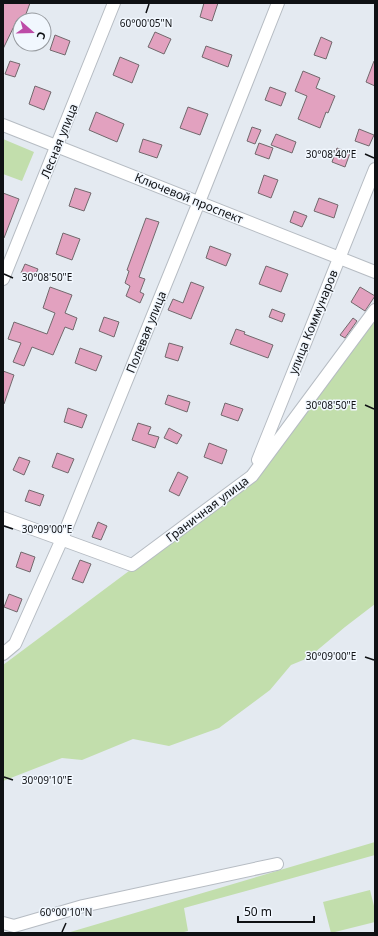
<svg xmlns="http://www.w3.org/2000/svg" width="378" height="936" font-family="'Noto Sans',sans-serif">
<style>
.green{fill:#c2deac}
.building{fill:#e2a1bf;stroke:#72696d}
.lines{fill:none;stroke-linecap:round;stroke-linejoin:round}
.minor-casing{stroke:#b6bcc3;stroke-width:14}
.minor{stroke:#fff;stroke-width:12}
.ticks{fill:none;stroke:#0f1114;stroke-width:1.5}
.labels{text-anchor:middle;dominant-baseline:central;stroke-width:3;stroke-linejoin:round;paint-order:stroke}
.street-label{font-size:12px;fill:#0f1114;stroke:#f1f7fe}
.ticks-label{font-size:10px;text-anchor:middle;fill:#0f1114;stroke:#f1f7fe;stroke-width:3;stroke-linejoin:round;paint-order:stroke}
</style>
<rect width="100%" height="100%" fill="#e4eaf1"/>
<!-- green -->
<path class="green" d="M 3,139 L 34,152 L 22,181 L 3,174 Z
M 375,318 L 375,604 L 345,627 L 308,658 L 291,665 L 270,690 L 219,728 L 169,746 L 133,739 L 82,760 L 62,758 L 3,781 L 3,665 L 255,477 Z
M 375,842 L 375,855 L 282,881 L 184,908 L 188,931 L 180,933 L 67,933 Z
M 370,890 L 375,910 L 375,922 L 331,933 L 323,902 Z"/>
<!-- building -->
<path class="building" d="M 3,3 L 30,3 L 26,14 L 40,20 L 17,20 L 3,49 Z
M 204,3 L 218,3 L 212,21 L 200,17 Z
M 155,32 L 171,39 L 164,54 L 148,47 Z
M 55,35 L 70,41 L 65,55 L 50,50 Z
M 321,37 L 332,42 L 326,59 L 314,55 Z
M 206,46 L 232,55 L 228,67 L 202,57 Z
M 120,57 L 139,65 L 132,83 L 113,75 Z
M 10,61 L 20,64 L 15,77 L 5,74 Z
M 374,61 L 375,61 L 375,86 L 366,82 Z
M 303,71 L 320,78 L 316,88 L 335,96 L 328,113 L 326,112 L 320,128 L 298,119 L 307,96 L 295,91 Z
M 35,86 L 51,92 L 44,110 L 29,104 Z
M 270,87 L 286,93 L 281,106 L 265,100 Z
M 188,107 L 208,114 L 200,135 L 180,128 Z
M 96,112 L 124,124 L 117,142 L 89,130 Z
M 252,127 L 261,130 L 255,144 L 247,141 Z
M 359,129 L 374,135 L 369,146 L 355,141 Z
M 276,134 L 296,142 L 292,153 L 271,145 Z
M 143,139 L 162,145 L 157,158 L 139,152 Z
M 259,143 L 273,148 L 269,159 L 255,154 Z
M 337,148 L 350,153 L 345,167 L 332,162 Z
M 264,175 L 278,180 L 271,198 L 258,193 Z
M 75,188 L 91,193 L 84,211 L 69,206 Z
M 3,193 L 19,199 L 4,238 L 3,238 Z
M 319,198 L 338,205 L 334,218 L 314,211 Z
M 294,211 L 307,216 L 302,227 L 290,222 Z
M 146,218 L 159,222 L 139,277 L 145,279 L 140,292 L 144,294 L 140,303 L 126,296 L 130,286 L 125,283 L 129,271 L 127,270 Z
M 63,233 L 80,239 L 72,260 L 56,254 Z
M 210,246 L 231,254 L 226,266 L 206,258 Z
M 25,264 L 38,269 L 34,278 L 21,273 Z
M 266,266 L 288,274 L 281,292 L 259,284 Z
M 191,282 L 204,287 L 191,319 L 168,310 L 173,299 L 183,303 Z
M 50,287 L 72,295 L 65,313 L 77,318 L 73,330 L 65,327 L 53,355 L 32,347 L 24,366 L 13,362 L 21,343 L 8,339 L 14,322 L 47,334 L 55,313 L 43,308 Z
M 360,287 L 375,296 L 365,311 L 351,302 Z
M 272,309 L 285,314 L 282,322 L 269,317 Z
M 104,317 L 119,322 L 114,337 L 99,331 Z
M 353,318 L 357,321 L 345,338 L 340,335 Z
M 236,329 L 245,332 L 244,334 L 273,345 L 268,358 L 230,344 Z
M 169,343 L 183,347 L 178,361 L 165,357 Z
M 80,348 L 102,356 L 96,371 L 75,363 Z
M 3,371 L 14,375 L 4,404 L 3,404 Z
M 168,395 L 190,402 L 187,412 L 165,404 Z
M 225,403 L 243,409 L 238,421 L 221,415 Z
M 68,408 L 87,415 L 82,428 L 64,422 Z
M 138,423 L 151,427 L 148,434 L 159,437 L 155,448 L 132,440 Z
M 169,428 L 182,435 L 177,444 L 164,438 Z
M 209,443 L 227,450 L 222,464 L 204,457 Z
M 57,453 L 74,459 L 68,473 L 52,467 Z
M 19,457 L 30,461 L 24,475 L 13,470 Z
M 178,472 L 188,477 L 179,496 L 169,491 Z
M 29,490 L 44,495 L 40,506 L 25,501 Z
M 98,522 L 107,526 L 101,540 L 92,537 Z
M 21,552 L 35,557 L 30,572 L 16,567 Z
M 80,560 L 91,564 L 83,583 L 72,579 Z
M 9,594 L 22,599 L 17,612 L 4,607 Z"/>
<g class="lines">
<!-- minor casing -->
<g class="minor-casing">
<path id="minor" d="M 3,125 L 375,272
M 3,279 L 114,3
M 258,460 L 375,169
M 3,518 L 132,565 L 252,476 L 375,310
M 3,654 L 15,644 L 62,539 L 199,202 L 278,3
M 3,923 L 14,926 L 83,906 L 277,864"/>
</g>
<!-- minor -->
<use href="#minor" class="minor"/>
</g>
<!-- ticks -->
<path class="ticks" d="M 146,13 L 149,4M 365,154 L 374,158M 4,274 L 13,278M 365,405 L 374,409M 4,526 L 13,529M 365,657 L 374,660M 4,777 L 13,780M 62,932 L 66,923"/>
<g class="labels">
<!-- street labels -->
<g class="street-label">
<text transform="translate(59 141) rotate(-68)">Лесная улица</text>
<text transform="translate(189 198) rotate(22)">Ключевой проспект</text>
<text transform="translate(313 322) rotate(-68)">улица Коммунаров</text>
<text transform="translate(146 332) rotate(-68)">Полевая улица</text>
<text transform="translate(207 509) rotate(-37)">Граничная улица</text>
</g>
</g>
<g class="ticks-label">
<text x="146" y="27">60°00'05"N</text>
<text x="331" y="158">30°08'40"E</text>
<text x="47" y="281">30°08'50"E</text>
<text x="331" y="409">30°08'50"E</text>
<text x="47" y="533">30°09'00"E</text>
<text x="331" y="660">30°09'00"E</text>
<text x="47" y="784">30°09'10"E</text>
<text x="66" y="916">60°00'10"N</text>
</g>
<!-- border -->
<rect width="378" height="936" fill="none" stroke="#0f1114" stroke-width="8"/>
<!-- north arrow -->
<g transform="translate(32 32) rotate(110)"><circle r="19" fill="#f1f7fe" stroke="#979ba0"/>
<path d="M0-3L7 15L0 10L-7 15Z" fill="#bd4ba7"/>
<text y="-6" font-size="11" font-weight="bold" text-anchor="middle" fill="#0f1114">С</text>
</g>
<!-- scale -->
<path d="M238 916v6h76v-6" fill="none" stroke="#0f1114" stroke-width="2"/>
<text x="244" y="916" font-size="12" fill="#0f1114" stroke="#f1f7fe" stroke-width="3" paint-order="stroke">50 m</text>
</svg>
